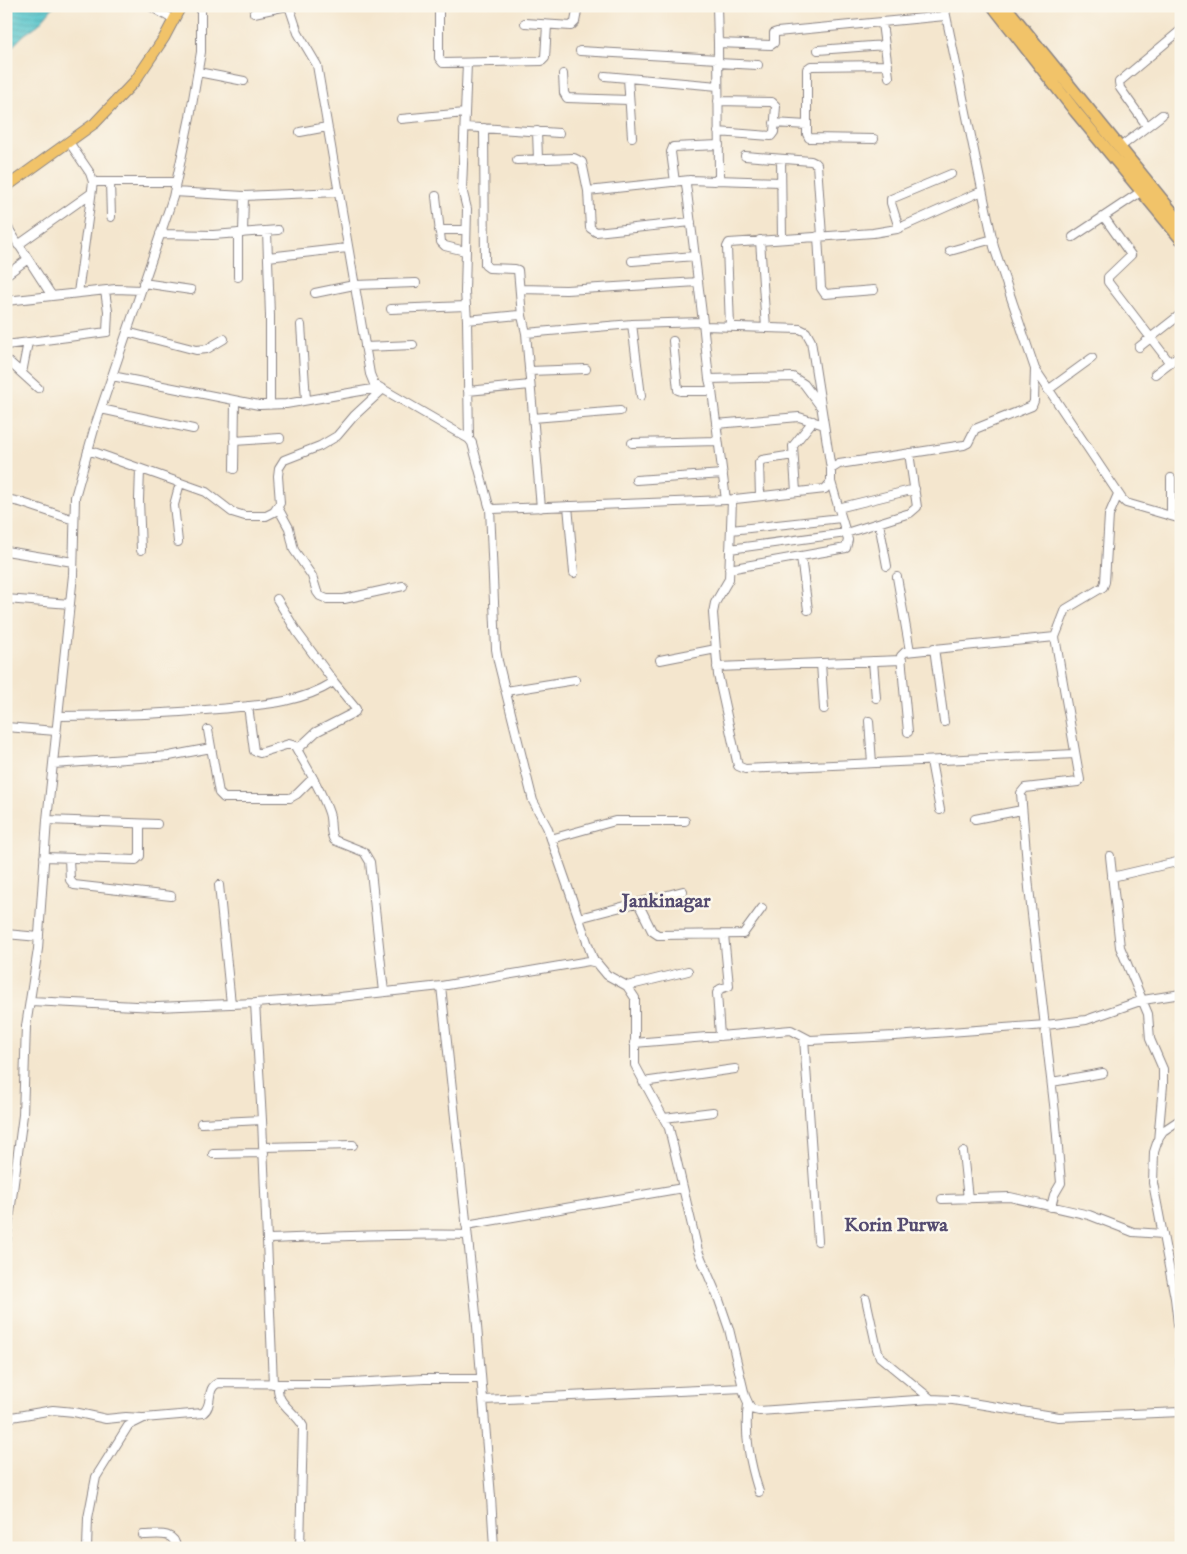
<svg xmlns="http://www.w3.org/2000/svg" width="1187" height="1554" font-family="'IM FELL English',serif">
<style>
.water{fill:url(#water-rules);stroke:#3c7483}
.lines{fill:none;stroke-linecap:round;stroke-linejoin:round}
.minor-casing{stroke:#8b8484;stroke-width:10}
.major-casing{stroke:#8b8484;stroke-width:12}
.highway-casing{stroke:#8b8484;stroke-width:14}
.minor{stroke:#fff;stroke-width:8}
.major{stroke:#f1c369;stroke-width:10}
.highway{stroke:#f1c369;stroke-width:11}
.labels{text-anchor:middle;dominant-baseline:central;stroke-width:5;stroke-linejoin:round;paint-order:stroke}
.quarter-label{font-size:20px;font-weight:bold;fill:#544b70;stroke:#fbf7ec}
</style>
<defs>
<pattern id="water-rules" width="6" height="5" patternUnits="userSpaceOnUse" patternTransform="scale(1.25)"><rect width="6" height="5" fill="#57c5cb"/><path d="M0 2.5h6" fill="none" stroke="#4ba9af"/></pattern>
</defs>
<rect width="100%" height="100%" fill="#fbf7ec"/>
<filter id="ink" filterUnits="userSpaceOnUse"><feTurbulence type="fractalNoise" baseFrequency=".02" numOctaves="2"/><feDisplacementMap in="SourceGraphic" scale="10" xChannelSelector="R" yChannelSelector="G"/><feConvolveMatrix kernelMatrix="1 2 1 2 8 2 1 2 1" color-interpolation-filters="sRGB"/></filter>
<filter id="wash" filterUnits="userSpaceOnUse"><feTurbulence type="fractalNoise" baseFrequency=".0096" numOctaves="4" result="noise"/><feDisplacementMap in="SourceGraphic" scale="20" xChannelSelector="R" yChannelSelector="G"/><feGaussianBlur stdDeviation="1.12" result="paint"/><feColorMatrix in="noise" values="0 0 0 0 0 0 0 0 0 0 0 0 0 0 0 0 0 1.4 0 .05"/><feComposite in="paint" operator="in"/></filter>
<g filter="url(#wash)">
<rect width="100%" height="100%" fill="#f4e6ce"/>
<!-- water -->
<path class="water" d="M 6,6 L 54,6 L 39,24 L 25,34 L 6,53 Z"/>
</g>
<g filter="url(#ink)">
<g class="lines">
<!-- minor casing -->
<g class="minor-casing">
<path id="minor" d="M 150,6 L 174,20
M 289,6 L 298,33 L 317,65 L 370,374 L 374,384 L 469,439 L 472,443 L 489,506 L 493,509 L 726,500
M 439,6 L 439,58 L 443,63 L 542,61 L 545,58 L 547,25
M 717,6 L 718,43
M 944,6 L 994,247 L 1035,369 L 1122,499 L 1126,503 L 1181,519
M 254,13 L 287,6
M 525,23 L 571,26 L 575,22 L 578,6
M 882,23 L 889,77
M 818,50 L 885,45
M 580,51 L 718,59
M 467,63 L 462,189 L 467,209 L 465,292 L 467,320 L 469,439
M 718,63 L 758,65
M 198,72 L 244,81
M 563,74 L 564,93 L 567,98 L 629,100
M 605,76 L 718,86
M 628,78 L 632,137
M 718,101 L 772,102 L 776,106 L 774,132 L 771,136 L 718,132
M 401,119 L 465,113
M 774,123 L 807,125
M 1147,126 L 1120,88 L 1119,82 L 1181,30
M 465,127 L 559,133
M 484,128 L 485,265 L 489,268 L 515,269 L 518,270 L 522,316
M 537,131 L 538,159
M 300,132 L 327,127
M 874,139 L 809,138 L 807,134 L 807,69 L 811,66 L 888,65
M 69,142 L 90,173 L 93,182 L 78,293
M 1119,148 L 1162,115
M 745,156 L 811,161 L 817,164 L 822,236
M 781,159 L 782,238
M 517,160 L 574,158 L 582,162 L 588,191 L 590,228 L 596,232 L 691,222
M 717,180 L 781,182
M 93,182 L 176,182
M 110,182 L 111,217
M 675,182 L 671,152 L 673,147 L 719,145
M 588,191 L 690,180
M 174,192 L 244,196 L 339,192
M 436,196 L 441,242 L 445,246 L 465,251
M 1104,217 L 1131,255 L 1108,277 L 1108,282 L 1170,363
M 6,225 L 52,296
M 899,228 L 891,203 L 891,199 L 951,174
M 439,230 L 466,230
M 267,231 L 270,316 L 270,405
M 243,233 L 244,196
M 160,234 L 213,235 L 278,230
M 818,236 L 821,288 L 825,294 L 874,290
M 1073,237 L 1142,191
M 760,240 L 766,328
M 18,245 L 90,194
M 950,251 L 993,239
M 268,257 L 347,248
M 632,261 L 695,256
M 6,275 L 28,259
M 238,277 L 238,233
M 143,283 L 191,290
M 520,289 L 566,290 L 698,282
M 315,293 L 354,285 L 416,283
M 6,301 L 116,289 L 141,290
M 391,309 L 466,306
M 467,320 L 519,315 L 522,316 L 526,333 L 632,324 L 703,322 L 709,379 L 712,391 L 726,500 L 825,489 L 831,482 L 831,469 L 839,464 L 964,445 L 968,443 L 975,429 L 1032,406 L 1034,401 L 1035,369
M 703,322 L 686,184 L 687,181 L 690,180 L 715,181 L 719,177 L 718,43 L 771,45 L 774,43 L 774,33 L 777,32 L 945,16
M 632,324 L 641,396
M 301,325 L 306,400
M 704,326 L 800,329 L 806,332 L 811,341 L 831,469
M 730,326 L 727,247 L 729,243 L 873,233 L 897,229 L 982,191
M 127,332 L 196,350 L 207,349 L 224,339
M 526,333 L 541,508
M 673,341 L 678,390 L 681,391 L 712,391
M 6,345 L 107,332 L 108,311 L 105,291
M 365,347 L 413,345
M 1139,347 L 1181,314
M 6,359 L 38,388
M 529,371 L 586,369
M 22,373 L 28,342
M 1155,374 L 1181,354
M 112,376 L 259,405 L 286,404 L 378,388
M 709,379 L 793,377 L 804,384 L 821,407
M 1048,390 L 1092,358
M 468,391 L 530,385
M 101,409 L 193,429
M 533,418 L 620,411
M 716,424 L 799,417 L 824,425
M 234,441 L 280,438
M 632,443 L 718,441
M 88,450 L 206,492 L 232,512 L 245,516 L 266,516 L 274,512 L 280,503 L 278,476 L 279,468 L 284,460 L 320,446 L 337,436 L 354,416 L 382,390
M 140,469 L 139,500 L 141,550
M 234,469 L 235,401
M 1171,478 L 1171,516
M 636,480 L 723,474
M 796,492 L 793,446 L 813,421
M 760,496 L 759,463 L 762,460 L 793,455
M 6,499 L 20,502 L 74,520
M 732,500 L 729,579 L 715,603 L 713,613 L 718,675 L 738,766 L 745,769 L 1075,754
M 568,506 L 574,573
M 278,508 L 289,528 L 294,550 L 312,576 L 317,592 L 320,596 L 327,599 L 344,599 L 403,586
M 490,508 L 496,649 L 498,661 L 533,801 L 547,827 L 594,962
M 838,508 L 915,489
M 879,523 L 887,566
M 731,530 L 841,518
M 178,542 L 174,505 L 180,483
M 730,549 L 846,533 L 910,513 L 917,507 L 909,453
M 6,551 L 73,562
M 801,557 L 808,610
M 729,569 L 846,548 L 848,540 L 831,482
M 897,577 L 910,651
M 6,599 L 70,604
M 934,648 L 944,722
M 660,660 L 716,649
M 873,661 L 876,698
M 821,663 L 824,709
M 717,667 L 902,660
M 506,691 L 575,680
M 248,706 L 254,751 L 260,753 L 289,744 L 300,747 L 316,732 L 355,712 L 356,709 L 334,682
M 58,716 C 111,716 164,714 218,709 C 256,705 299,704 332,683 L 334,682 L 297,632 L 277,599
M 869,721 L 872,763
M 6,727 L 56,731
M 208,730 L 219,793 L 224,798 L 290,798 L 297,794 L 313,778
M 908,732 L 901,656 L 905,652 L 1055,637
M 295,746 C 307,768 321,789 329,813 C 332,822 329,832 334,840 L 364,852 L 370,862 L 384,992
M 931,761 L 940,810
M 53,764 L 169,756 L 211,748
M 975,819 L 1022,810
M 47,820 L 157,824
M 551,839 L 615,821 L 685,821
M 1110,856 L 1120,947 L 1148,1014 L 1150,1039 L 1163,1069 L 1163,1085 L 1158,1141
M 44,857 L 136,860 L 140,856 L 140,824
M 69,858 L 70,880 L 74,885 L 171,896
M 1112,877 L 1181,861
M 219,885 L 231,1004
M 638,903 L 652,931 L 658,935 L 743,934 L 762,908
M 579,918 L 683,891
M 6,934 L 39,937
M 441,986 L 476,1314 L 491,1497 L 494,1548
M 627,986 L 688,971
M 30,1001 L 157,1007 L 255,1003 L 340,997 L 441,986 L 589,961 L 597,963 L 607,975 L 627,986 L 635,998 L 635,1065 L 669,1128 L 698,1251 L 719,1300 L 729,1329 L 745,1396 L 751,1409 L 759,1411 L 931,1399 L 953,1400 L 1059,1417 L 1181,1412
M 255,1003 L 262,1120 L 273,1384
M 720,1036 L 717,993 L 720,989 L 729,986 L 724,935
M 804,1038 L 818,1241
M 634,1043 L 791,1030 L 810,1040 L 895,1036 L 1046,1025 L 1086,1020 L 1143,1000 L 1181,994
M 643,1082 L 735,1069
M 1052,1082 L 1103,1073
M 664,1118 L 713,1112
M 1181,1119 L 1163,1131 L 1159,1137 L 1154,1152 L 1153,1183 L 1175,1298 L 1180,1341 L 1181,1370
M 201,1123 L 262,1120
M 264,1147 L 353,1145
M 963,1152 L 968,1199
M 213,1154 L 264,1153
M 942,1199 L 1010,1197 L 1089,1215 L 1133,1232 L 1163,1234
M 1051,1207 L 1054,1195 L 1061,1183 L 1055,1113 L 1029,888 L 1021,793 L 1025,788 L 1078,782 L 1080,780 L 1055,637 L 1066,609 L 1103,587 L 1105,582 L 1109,515 L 1118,494
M 466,1225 L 683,1188
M 268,1239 C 334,1237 401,1233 467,1235
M 6,1243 L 23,1115 L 26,1026 L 38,949 L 47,820 L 73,575 L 75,497 L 95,426 L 173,197 L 190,117 L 201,52 L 201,6
M 866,1299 L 877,1349 L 880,1357 L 931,1399
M 279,1384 C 273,1402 296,1412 303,1426 L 300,1548
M 483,1400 L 743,1388
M 748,1404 C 744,1435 750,1463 759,1492
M 6,1418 L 53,1410 L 74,1412 L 106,1419 L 126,1417 L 142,1418
M 143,1535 C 156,1535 175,1530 176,1548
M 87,1548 L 88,1518 L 96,1477 L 128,1426 L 144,1418 L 203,1413 C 214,1405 205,1389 218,1383 L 333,1384 L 424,1379 L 481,1379"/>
</g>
<!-- major casing -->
<g class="major-casing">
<path id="major" d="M 6,187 L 95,123 L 135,81 L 164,38 L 181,6"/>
</g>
<!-- highway casing -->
<g class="highway-casing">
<path id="highway" d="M 993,6 L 1075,111 L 1181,239
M 1005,6 L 1181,223"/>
</g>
<!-- minor -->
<use href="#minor" class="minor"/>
<!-- major -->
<use href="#major" class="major"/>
<!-- highway -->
<use href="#highway" class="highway"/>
</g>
</g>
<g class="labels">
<!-- quarter labels -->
<g class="quarter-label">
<text x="666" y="901">Jankinagar</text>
<text x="896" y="1225">Korin Purwa</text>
</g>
</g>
<!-- margin -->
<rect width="1187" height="1554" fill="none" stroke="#fbf7ec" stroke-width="25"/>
</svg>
